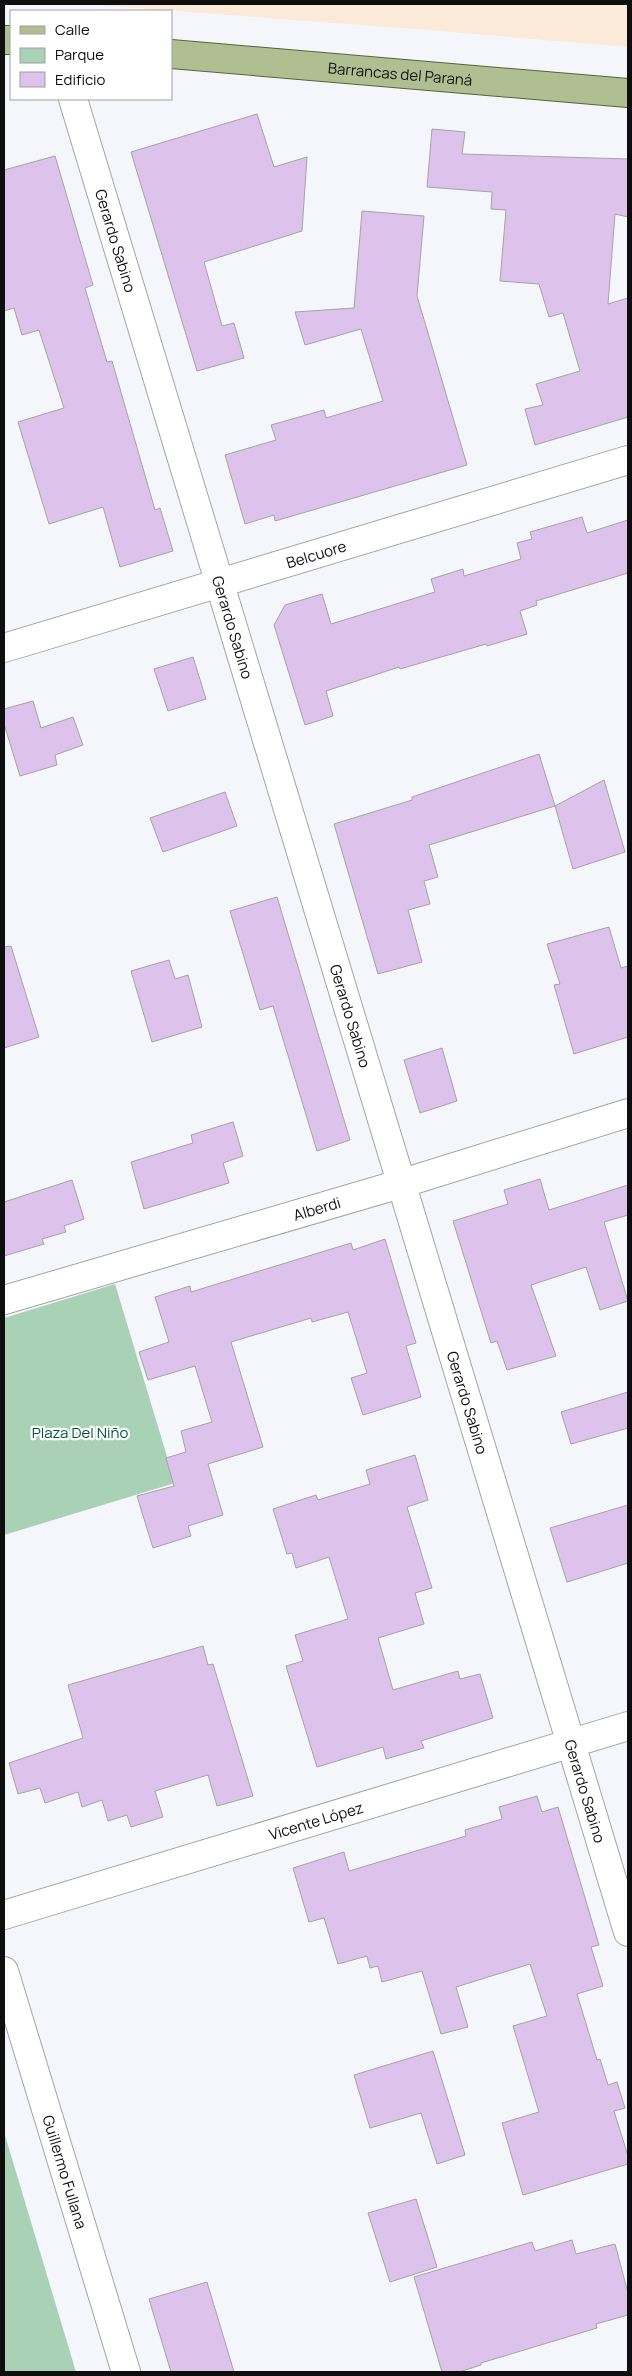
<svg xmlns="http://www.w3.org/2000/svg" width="632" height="2376" font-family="Manrope,sans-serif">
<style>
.industrial{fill:#faead7}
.green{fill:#a8d1b6}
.building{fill:#ddc2ec;stroke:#a5a3a6}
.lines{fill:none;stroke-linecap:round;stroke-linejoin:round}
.minor-casing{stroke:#a2a4a8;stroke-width:30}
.major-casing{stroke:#566435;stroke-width:30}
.minor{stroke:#fff;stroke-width:28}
.major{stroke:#b1be92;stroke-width:28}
.labels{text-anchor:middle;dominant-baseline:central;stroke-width:4.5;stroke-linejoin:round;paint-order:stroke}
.street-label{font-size:15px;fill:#0e0e0f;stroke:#fff}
.park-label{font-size:15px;fill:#015632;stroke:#fff}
</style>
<rect width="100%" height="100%" fill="#f5f6fb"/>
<!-- industrial -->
<path class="industrial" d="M 84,4 L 628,4 L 628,47 L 414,29 Z"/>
<!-- green -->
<path class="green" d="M 115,1284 L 175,1483 L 4,1535 L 4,1318 Z
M 4,2132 L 76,2372 L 4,2372 Z"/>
<!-- building -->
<path class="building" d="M 257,114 L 274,167 L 307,157 L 302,231 L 204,262 L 222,326 L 234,323 L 244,358 L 197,371 L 131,152 Z
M 432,129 L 465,132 L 462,154 L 628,159 L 628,217 L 615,214 L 608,304 L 628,298 L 628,417 L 535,445 L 525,409 L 543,405 L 536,384 L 580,371 L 563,313 L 549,317 L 539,284 L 500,281 L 506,210 L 491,209 L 492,192 L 427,187 Z
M 55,156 L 93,285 L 85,288 L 107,362 L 112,361 L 155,510 L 160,508 L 173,551 L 120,567 L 103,507 L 49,524 L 18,422 L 64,408 L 39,330 L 22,335 L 14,308 L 4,311 L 4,170 Z
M 362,211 L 424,216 L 417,296 L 467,465 L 275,521 L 274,515 L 245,524 L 225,455 L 276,440 L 271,425 L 324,410 L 326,418 L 383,401 L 361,329 L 305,345 L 295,312 L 354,308 Z
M 582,517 L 587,533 L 628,520 L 628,573 L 536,601 L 537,605 L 520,611 L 527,634 L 487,646 L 486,644 L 400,669 L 399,667 L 326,691 L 333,716 L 305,725 L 274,625 L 285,605 L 322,594 L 331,624 L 435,592 L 431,579 L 463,569 L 464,576 L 521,559 L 517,543 L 532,539 L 530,532 Z
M 193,657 L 206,699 L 168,711 L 154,669 Z
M 33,701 L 41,728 L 73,717 L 83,745 L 55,755 L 57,765 L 20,776 L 4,724 L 4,709 Z
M 539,754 L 555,806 L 429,845 L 438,877 L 424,881 L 430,904 L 408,910 L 422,962 L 378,974 L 334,824 L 412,800 L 412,797 Z
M 604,780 L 625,852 L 573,869 L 555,806 Z
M 225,792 L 237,826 L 163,852 L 150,818 Z
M 277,897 L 350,1140 L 317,1151 L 273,1006 L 260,1010 L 230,911 Z
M 609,927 L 621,968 L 628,966 L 628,1037 L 574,1054 L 554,985 L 560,984 L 547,944 Z
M 11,946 L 39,1037 L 4,1048 L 4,947 Z
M 169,960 L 175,979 L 188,975 L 202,1027 L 152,1042 L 131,971 Z
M 442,1048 L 457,1101 L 420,1113 L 404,1060 Z
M 233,1122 L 243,1156 L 223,1163 L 229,1183 L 144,1209 L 131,1162 L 193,1143 L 191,1135 Z
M 540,1179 L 549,1210 L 628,1185 L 628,1215 L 604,1222 L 628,1301 L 600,1310 L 586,1267 L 531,1285 L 556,1356 L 507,1370 L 497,1341 L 491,1343 L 453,1221 L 508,1204 L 504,1190 Z
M 72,1180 L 84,1219 L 64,1226 L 66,1232 L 42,1239 L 44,1244 L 4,1256 L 4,1202 Z
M 385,1239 L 416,1343 L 406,1346 L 421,1397 L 363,1415 L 351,1378 L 367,1373 L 348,1312 L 312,1322 L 311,1318 L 231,1342 L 263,1447 L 208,1464 L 223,1515 L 188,1526 L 191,1536 L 153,1548 L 137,1496 L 174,1486 L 166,1458 L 186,1452 L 181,1431 L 212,1422 L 195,1366 L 148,1380 L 139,1352 L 169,1342 L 155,1297 L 190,1286 L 191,1292 L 351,1243 L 353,1250 Z
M 628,1392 L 628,1428 L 571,1444 L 561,1412 Z
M 415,1455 L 428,1500 L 407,1507 L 432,1588 L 415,1593 L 424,1624 L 378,1638 L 393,1690 L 458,1671 L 460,1679 L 480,1674 L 493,1718 L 421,1741 L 424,1748 L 386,1759 L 383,1747 L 317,1767 L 286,1666 L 303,1661 L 295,1635 L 348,1619 L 329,1557 L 296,1568 L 292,1553 L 287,1554 L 273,1509 L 316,1495 L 318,1500 L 370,1484 L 366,1470 Z
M 628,1505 L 628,1563 L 567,1582 L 550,1528 Z
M 203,1646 L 208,1665 L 213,1664 L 253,1796 L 217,1806 L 208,1775 L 155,1791 L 163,1817 L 131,1827 L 127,1815 L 108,1821 L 102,1800 L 82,1807 L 78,1792 L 45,1803 L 40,1788 L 18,1794 L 9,1763 L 83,1738 L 68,1685 Z
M 537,1796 L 542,1812 L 558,1807 L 599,1945 L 591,1947 L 603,1986 L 577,1994 L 597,2060 L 600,2059 L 608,2085 L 617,2082 L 625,2108 L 614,2111 L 628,2156 L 628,2164 L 523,2195 L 502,2123 L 539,2112 L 513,2026 L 547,2016 L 530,1964 L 456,1987 L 468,2027 L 441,2034 L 422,1971 L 382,1982 L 378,1966 L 370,1968 L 367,1956 L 338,1964 L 324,1918 L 309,1922 L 293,1868 L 344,1852 L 349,1871 L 466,1836 L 465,1830 L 502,1819 L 499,1807 Z
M 433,2051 L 465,2155 L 437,2164 L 421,2113 L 370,2128 L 354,2075 Z
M 416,2199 L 437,2267 L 390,2282 L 368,2213 Z
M 572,2240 L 576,2254 L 615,2244 L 628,2293 L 628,2315 L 596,2324 L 597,2328 L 481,2363 L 481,2365 L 459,2372 L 442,2372 L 414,2277 L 532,2242 L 535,2251 Z
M 207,2282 L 234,2372 L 171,2372 L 149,2299 Z"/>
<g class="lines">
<!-- minor casing -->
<g class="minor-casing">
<g id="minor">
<path id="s1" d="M 73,99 L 628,1932"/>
<path id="s2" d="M 4,648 L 628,460"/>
<path id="s3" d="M 4,1300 L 400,1184 L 628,1113"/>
<path id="s4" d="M 4,1915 L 628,1726"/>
<path id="s5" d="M 4,1971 L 126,2372"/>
</g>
</g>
<!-- major casing -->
<g class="major-casing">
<g id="major">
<path d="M 4,40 L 11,40"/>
<path id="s6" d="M 171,54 L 628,93"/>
</g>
</g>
<!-- minor -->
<use href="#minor" class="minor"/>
<!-- major -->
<use href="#major" class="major"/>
</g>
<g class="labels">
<!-- street labels -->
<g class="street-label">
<text stroke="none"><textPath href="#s6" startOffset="230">Barrancas del Paraná</textPath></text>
<text stroke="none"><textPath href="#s1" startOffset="148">Gerardo Sabino</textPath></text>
<text stroke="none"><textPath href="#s2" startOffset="326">Belcuore</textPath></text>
<text stroke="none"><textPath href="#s1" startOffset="552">Gerardo Sabino</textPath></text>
<text stroke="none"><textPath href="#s1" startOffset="958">Gerardo Sabino</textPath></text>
<text stroke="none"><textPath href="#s3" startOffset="326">Alberdi</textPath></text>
<text stroke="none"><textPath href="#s1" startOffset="1362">Gerardo Sabino</textPath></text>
<text stroke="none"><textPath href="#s1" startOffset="1768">Gerardo Sabino</textPath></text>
<text stroke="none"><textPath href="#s4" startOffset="326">Vicente López</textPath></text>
<text stroke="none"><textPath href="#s5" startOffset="210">Guillermo Fullana</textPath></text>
</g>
<!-- park labels -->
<g class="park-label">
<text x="80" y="1432">Plaza Del Niño</text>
</g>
</g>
<!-- border -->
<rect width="632" height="2376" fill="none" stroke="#0e0e0f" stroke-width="10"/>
<!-- legend -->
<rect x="10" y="10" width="162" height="90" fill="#ffffff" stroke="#9f9f9f"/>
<rect x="20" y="26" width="25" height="8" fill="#b1be92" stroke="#9f9f9f"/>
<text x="55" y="35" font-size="15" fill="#0e0e0f">Calle</text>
<rect x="20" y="48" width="25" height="15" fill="#a8d1b6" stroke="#9f9f9f"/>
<text x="55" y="60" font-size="15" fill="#0e0e0f">Parque</text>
<rect x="20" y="72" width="25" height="15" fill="#ddc2ec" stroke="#9f9f9f"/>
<text x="55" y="85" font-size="15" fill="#0e0e0f">Edificio</text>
</svg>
